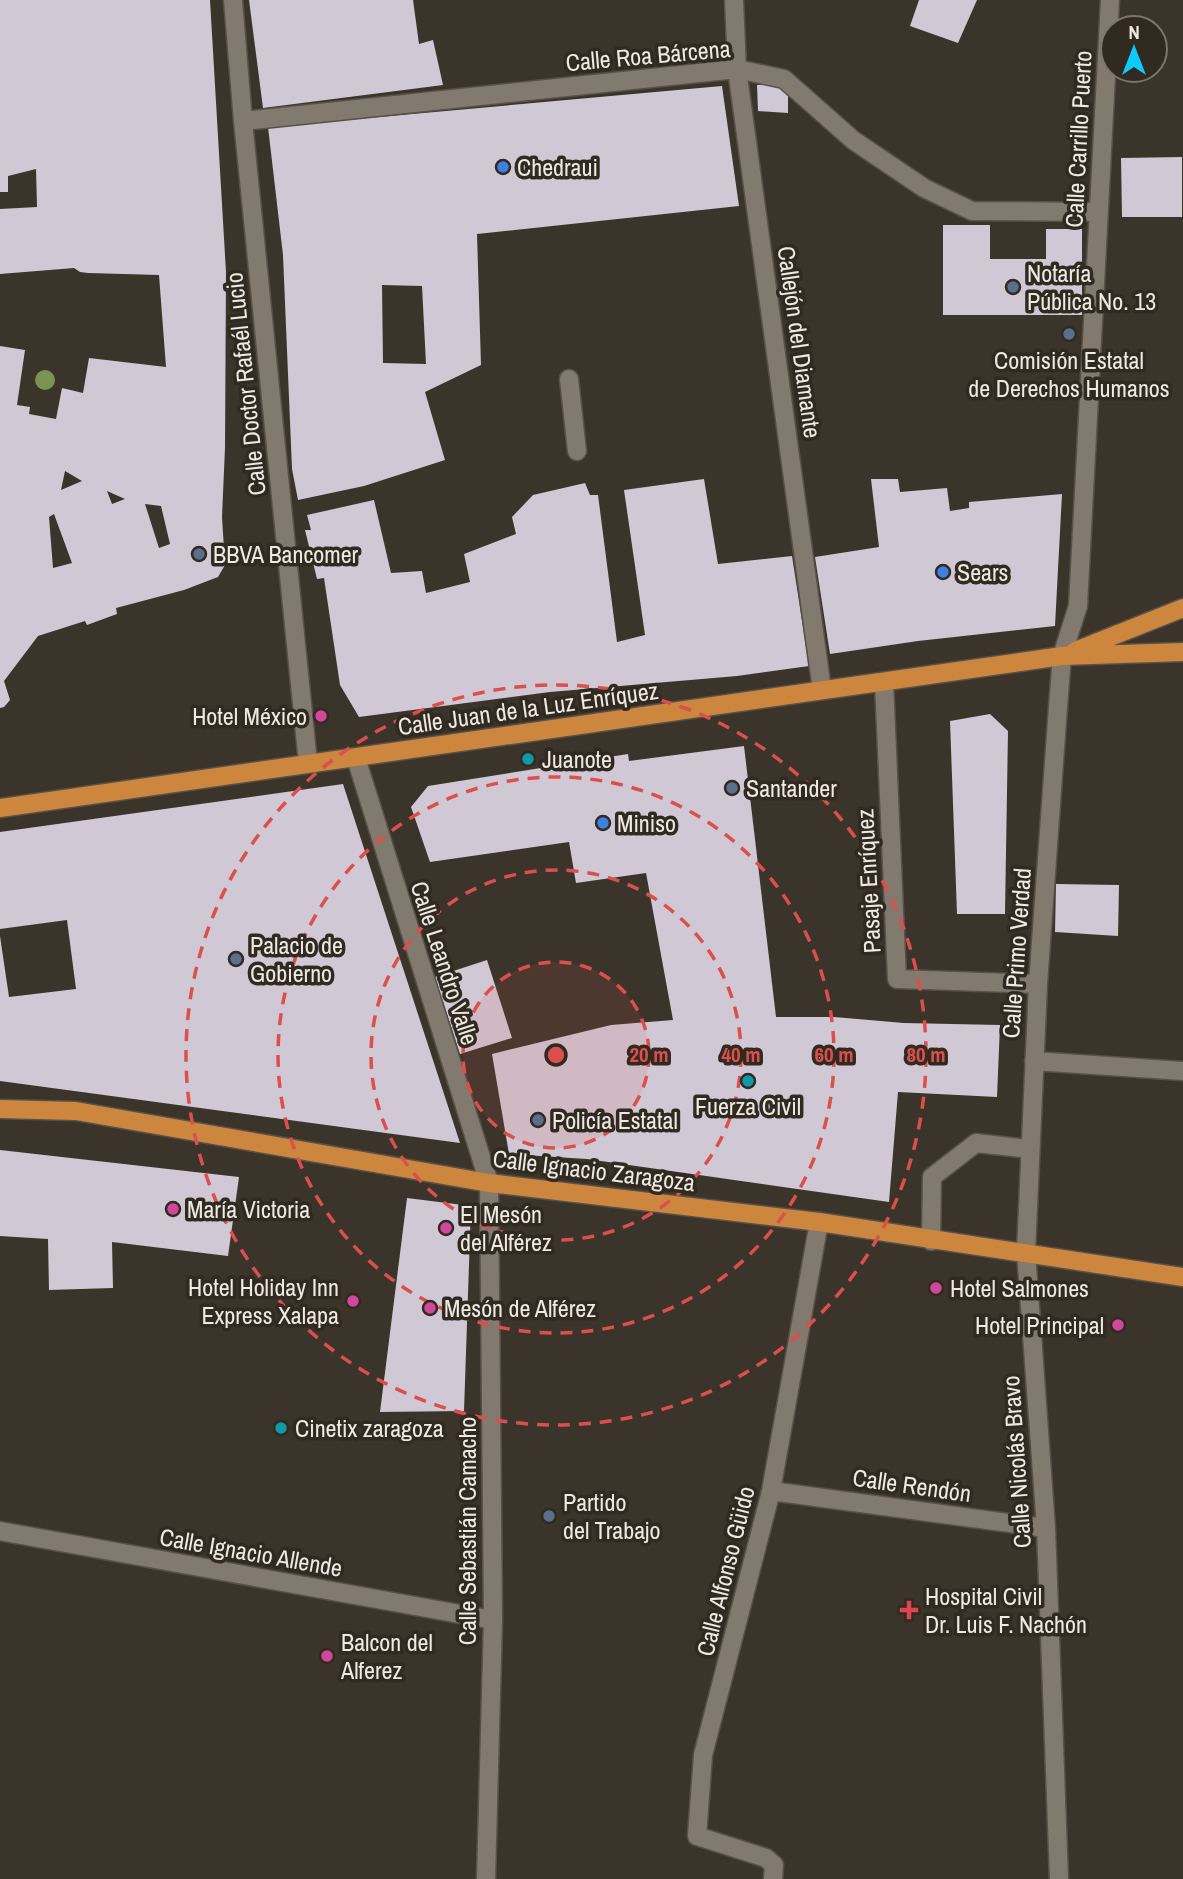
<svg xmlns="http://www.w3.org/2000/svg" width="1183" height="1879" font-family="'Archivo Narrow',sans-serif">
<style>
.building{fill:#d0c8d4;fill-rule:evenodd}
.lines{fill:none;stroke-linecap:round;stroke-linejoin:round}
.minor-casing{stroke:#575149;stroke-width:21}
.major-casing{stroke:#575149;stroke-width:21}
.minor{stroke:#82796f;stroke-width:18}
.major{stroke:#cc863d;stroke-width:18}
.tree{fill:#7b9350}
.ring{fill:none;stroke:#db4f4d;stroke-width:3.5;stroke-dasharray:12 9}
.shop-dot{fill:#3f7fe0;stroke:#312a21;stroke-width:2.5}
.service-dot{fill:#5c6f8a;stroke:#312a21;stroke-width:2.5}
.hotel-dot{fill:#d1479c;stroke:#312a21;stroke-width:2.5}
.culture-dot{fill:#0f9aa8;stroke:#312a21;stroke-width:2.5}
.health-dot{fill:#e0444e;stroke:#312a21;stroke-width:2.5}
.labels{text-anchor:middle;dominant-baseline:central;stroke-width:7;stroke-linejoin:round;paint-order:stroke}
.street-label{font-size:24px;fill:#eee9e3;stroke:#312a21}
.poi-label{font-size:24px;fill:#eee9e3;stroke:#312a21;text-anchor:start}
.centre{fill:#db4f4d;stroke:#312a21;stroke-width:3.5}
.ring-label{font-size:21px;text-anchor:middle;font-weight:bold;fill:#db4f4d;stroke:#312a21;stroke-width:7;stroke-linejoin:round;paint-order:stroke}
</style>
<rect width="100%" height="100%" fill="#3b342b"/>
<!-- building -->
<path class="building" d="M 0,0 L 210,0 L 226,272 L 225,448 L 222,517 L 225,565 L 218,577 L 184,590 L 116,608 L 117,614 L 87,625 L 85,621 L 38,636 L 4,681 L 10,700 L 4,707 L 0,708 L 0,346 L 25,350 L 17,405 L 30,407 L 29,414 L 56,419 L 62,388 L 83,393 L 89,358 L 166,367 L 159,275 L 88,273 L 80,272 L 74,268 L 0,274 L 0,209 L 37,207 L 36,169 L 8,176 L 8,192 L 0,192 ZM 65,471 L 82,481 L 61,490 ZM 107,491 L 125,499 L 112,504 ZM 145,504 L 161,506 L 170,544 L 159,548 ZM 54,514 L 72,563 L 53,568 L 49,517 Z
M 249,0 L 413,0 L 419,44 L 433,40 L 443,85 L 263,108 Z
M 919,0 L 977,0 L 958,43 L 910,26 Z
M 757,85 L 788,85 L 788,113 L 758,111 Z
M 722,86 L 739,206 L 477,234 L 481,365 L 425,392 L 445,460 L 364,486 L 298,500 L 292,469 L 283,255 L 268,127 ZM 382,285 L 422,286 L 426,364 L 383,363 Z
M 1182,157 L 1182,217 L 1122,217 L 1121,158 Z
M 943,225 L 990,225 L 990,259 L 1046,259 L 1046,229 L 1082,229 L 1082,315 L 943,315 Z
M 704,479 L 718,564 L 792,556 L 809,666 L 737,676 L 550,692 L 359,717 L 340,685 L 324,578 L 317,579 L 305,530 L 311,530 L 307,515 L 374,500 L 391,573 L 422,571 L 426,593 L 470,582 L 464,554 L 516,534 L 512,517 L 533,495 L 585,483 L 590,495 L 598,495 L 617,642 L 645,635 L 624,490 Z
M 871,479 L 898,479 L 900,492 L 947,488 L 950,511 L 969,508 L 969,502 L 1062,494 L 1055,626 L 918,641 L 830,654 L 815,557 L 879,547 Z
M 990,714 L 1008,731 L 1005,914 L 957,914 L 950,721 Z
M 744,746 L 776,1017 L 834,1017 L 904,1023 L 1000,1025 L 997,1097 L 898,1092 L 889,1202 L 587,1159 L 509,1154 L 492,1054 L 611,1025 L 673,1020 L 646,873 L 576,883 L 569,842 L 430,862 L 411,807 L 428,786 L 628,754 L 629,761 Z
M 343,784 L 460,1143 L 0,1081 L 0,936 L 9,997 L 76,989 L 67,920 L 0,929 L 0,832 Z
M 1056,884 L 1119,885 L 1118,936 L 1055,932 Z
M 487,960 L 512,1038 L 460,1054 L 435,977 Z
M 0,1150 L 239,1177 L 228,1256 L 112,1242 L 113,1288 L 49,1290 L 48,1239 L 0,1236 Z
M 407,1198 L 471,1206 L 464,1411 L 380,1412 Z"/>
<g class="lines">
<!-- minor casing -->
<g class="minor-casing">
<path id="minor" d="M 233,0 L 243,121 L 308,763
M 734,0 L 737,69 L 822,690
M 243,121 L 737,69 L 784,79 L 853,140 L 924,188 L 972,211 L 1099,212
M 569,379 L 577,451
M 884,682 L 897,979 L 1038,984
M 356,758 L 489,1183 L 493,1620 L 486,1879
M 1034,1061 L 1183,1071
M 931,1241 L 932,1177 L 976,1143 L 1029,1149
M 771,1491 L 1046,1528
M 0,1531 L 493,1620
M 773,1879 L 774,1865 L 766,1858 L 697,1836 L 703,1755 L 771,1491 L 819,1222
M 1059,1879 L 1046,1528 L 1026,1252 L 1038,984 L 1058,707 L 1062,656 L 1078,606 L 1110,0"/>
</g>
<!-- major casing -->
<g class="major-casing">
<path id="major" d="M 1075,651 L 1183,608
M 0,808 L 1062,656 L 1183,652
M 0,1109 L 76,1111 L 489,1183 L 819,1222 L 1183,1277"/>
</g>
<!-- minor -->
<use href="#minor" class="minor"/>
<!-- major -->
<use href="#major" class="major"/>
</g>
<!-- trees -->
<circle class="tree" cx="45" cy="380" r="10"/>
<!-- distance rings -->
<circle cx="556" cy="1055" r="93" fill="#db4f4d" fill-opacity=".12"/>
<g class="ring">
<circle cx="556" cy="1055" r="93"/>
<circle cx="556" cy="1055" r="185"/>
<circle cx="556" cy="1055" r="278"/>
<circle cx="556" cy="1055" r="370"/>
</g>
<!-- markers -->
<g class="shop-dot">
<circle cx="503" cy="167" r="7"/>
<circle cx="943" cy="572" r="7"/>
<circle cx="603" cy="823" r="7"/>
</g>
<g class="service-dot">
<circle cx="1013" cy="287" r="7"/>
<circle cx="1069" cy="334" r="7"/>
<circle cx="199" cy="554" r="7"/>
<circle cx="732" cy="788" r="7"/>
<circle cx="236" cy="959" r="7"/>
<circle cx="538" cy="1120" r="7"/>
<circle cx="549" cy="1516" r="7"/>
</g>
<g class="hotel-dot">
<circle cx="321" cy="716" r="7"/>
<circle cx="173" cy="1209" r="7"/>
<circle cx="446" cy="1228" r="7"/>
<circle cx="936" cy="1288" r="7"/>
<circle cx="353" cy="1301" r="7"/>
<circle cx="430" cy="1308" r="7"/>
<circle cx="1118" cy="1325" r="7"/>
<circle cx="327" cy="1656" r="7"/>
</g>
<g class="culture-dot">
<circle cx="528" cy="759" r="7"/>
<circle cx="748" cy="1081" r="7"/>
<circle cx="281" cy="1428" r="7"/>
</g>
<path class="health-dot" d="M905.5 1599.5h7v7h7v7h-7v7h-7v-7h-7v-7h7z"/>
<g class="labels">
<!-- street labels -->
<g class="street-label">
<text transform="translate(648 55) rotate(-5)">Calle Roa Bárcena</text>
<text transform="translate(1078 139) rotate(-87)">Calle Carrillo Puerto</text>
<text transform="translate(800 342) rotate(82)">Callejón del Diamante</text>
<text transform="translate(245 384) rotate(-96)">Calle Doctor Rafaél Lucio</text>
<text transform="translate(528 708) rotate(-8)">Calle Juan de la Luz Enríquez</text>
<text transform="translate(868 881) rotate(-93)">Pasaje Enríquez</text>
<text transform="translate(1016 953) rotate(-86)">Calle Primo Verdad</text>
<text transform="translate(445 963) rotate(72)">Calle Leandro Valle</text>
<text transform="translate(594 1170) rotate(7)">Calle Ignacio Zaragoza</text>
<text transform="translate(1016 1462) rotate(-94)">Calle Nicolás Bravo</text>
<text transform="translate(912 1485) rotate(8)">Calle Rendón</text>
<text transform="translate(467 1531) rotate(-90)">Calle Sebastián Camacho</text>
<text transform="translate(251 1552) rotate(10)">Calle Ignacio Allende</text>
<text transform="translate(725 1571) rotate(-76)">Calle Alfonso Güido</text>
</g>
<!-- poi labels -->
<g class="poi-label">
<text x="517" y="167">Chedraui</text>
<text x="1027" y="273">Notaría<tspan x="1027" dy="28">Pública No. 13</tspan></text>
<text x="1069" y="360" text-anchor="middle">Comisión Estatal<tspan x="1069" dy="28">de Derechos Humanos</tspan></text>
<text x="213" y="554">BBVA Bancomer</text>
<text x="957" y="572">Sears</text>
<text x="307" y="716" text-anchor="end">Hotel México</text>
<text x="542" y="759">Juanote</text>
<text x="746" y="788">Santander</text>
<text x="617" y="823">Miniso</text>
<text x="250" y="945">Palacio de<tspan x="250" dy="28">Gobierno</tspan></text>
<text x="748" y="1106" text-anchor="middle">Fuerza Civil</text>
<text x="552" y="1120">Policía Estatal</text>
<text x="187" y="1209">María Victoria</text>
<text x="460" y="1214">El Mesón<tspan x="460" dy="28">del Alférez</tspan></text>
<text x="339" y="1287" text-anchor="end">Hotel Holiday Inn<tspan x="339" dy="28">Express Xalapa</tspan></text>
<text x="950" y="1288">Hotel Salmones</text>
<text x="444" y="1308">Mesón de Alférez</text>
<text x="1104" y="1325" text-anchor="end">Hotel Principal</text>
<text x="295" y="1428">Cinetix zaragoza</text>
<text x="563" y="1502">Partido<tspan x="563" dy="28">del Trabajo</tspan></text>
<text x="925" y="1596">Hospital Civil<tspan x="925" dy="28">Dr. Luis F. Nachón</tspan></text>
<text x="341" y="1642">Balcon del<tspan x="341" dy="28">Alferez</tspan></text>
</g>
</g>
<circle cx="556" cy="1055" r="10" class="centre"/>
<g class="ring-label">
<text x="649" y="1062">20 m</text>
<text x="741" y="1062">40 m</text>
<text x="834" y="1062">60 m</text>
<text x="926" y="1062">80 m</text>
</g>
<!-- north arrow -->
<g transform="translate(1134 49)"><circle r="33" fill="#312a21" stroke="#7d766f" stroke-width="2"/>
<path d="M0-5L12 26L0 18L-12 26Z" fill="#0fcafa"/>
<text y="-10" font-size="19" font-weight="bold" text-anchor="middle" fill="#eee9e3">N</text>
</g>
</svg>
